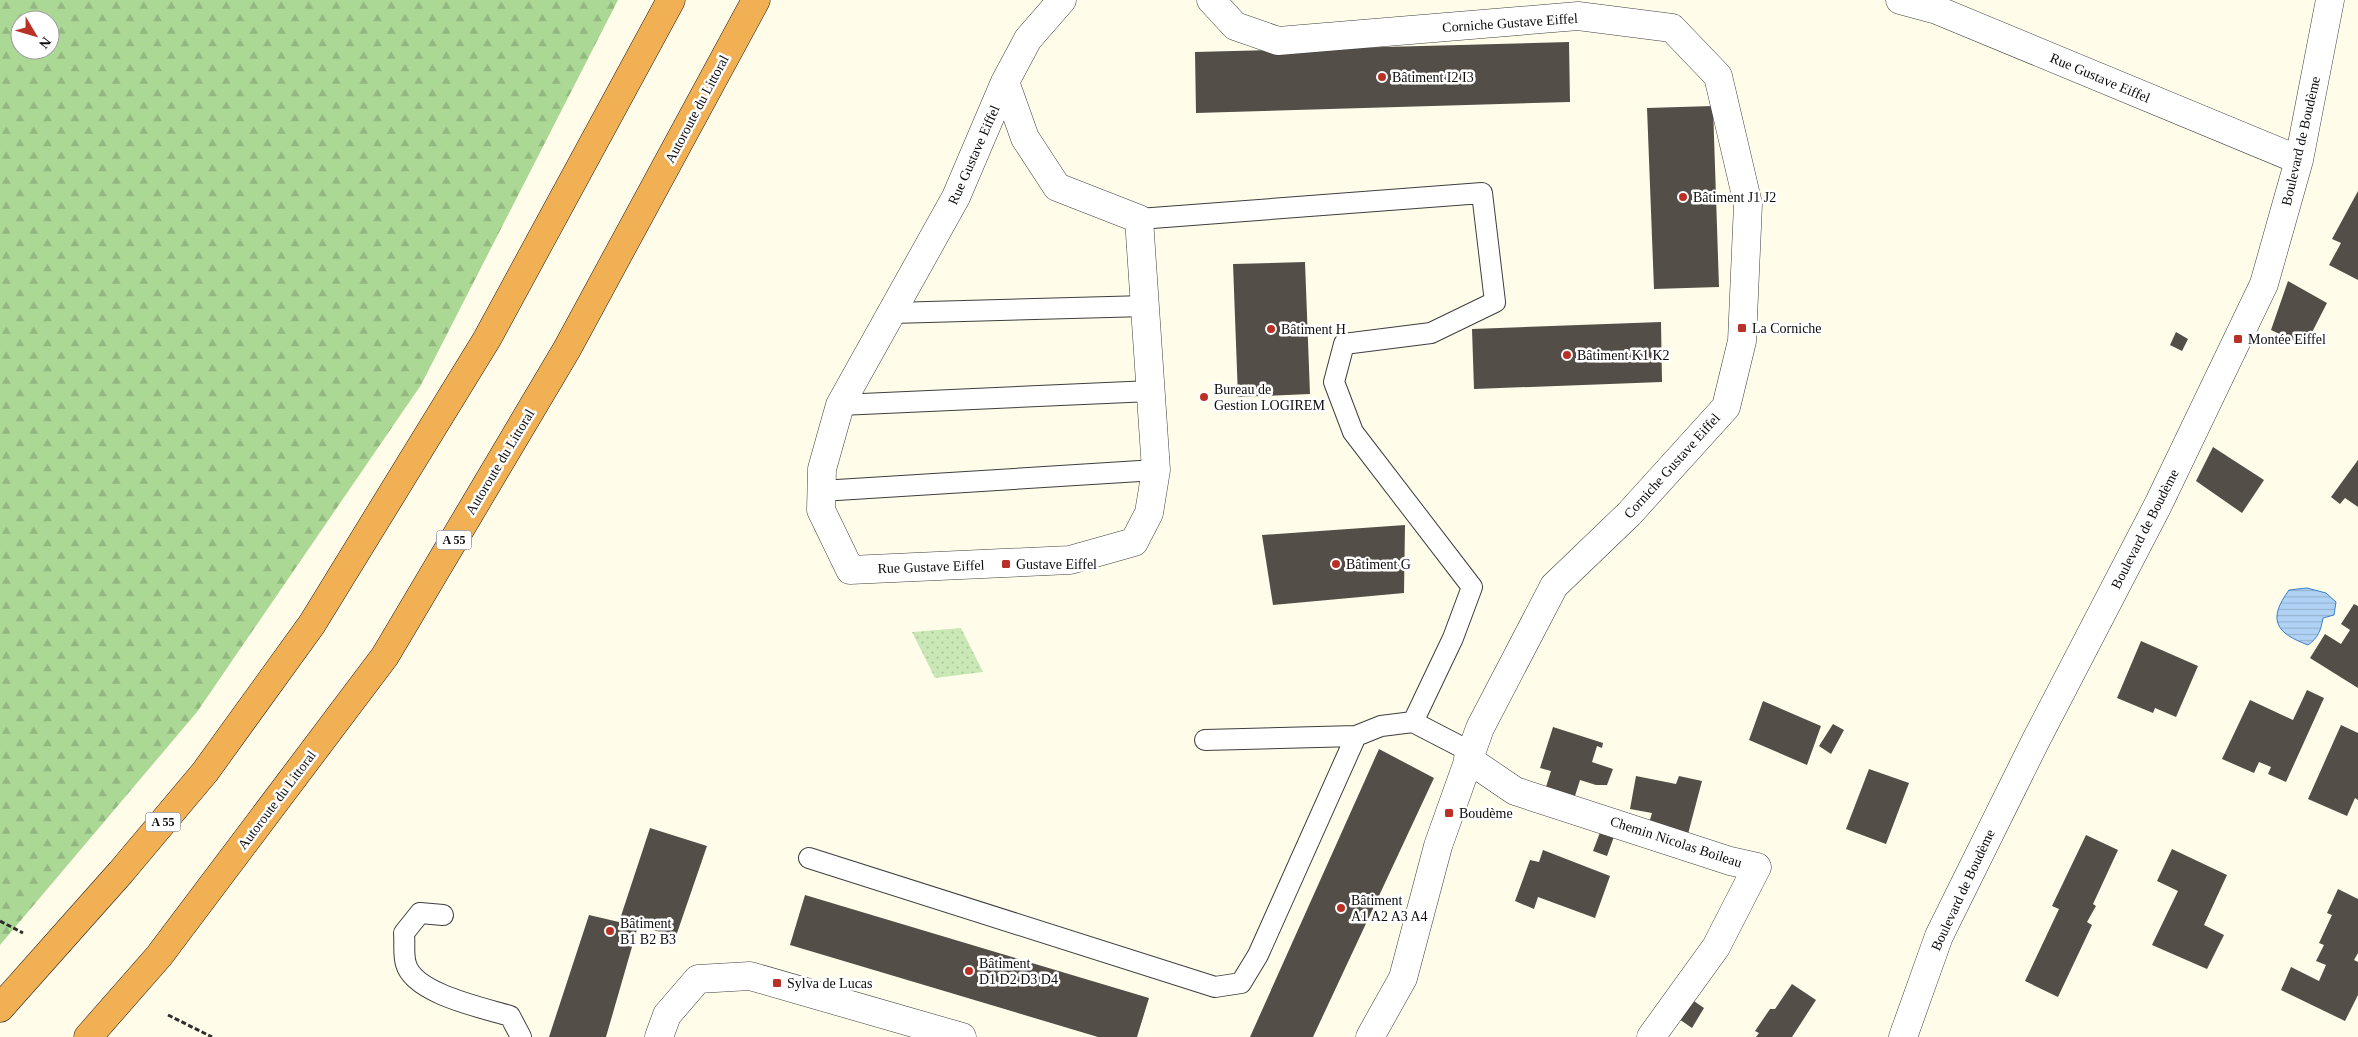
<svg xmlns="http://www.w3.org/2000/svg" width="2358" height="1037" font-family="'Times New Roman',serif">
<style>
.green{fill:url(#green-dots)}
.forest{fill:url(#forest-firs);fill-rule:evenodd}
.water{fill:url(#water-rules);stroke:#387fcb}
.building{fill:#544e48}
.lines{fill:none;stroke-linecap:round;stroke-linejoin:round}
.service-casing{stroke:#3e3e3e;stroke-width:22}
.minor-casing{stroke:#3e3e3e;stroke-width:29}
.motorway-casing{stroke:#1c1c1c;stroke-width:29}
.path{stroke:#2d2d2d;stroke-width:3;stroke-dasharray:5 2.5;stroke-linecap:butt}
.service{stroke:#fff;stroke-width:20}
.minor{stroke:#fff;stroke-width:28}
.motorway{stroke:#f2b055;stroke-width:28}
.poi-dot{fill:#b93126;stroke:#fff;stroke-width:2}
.labels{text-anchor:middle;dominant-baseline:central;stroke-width:5;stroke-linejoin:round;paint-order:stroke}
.shield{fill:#fff;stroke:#545454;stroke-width:1}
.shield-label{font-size:12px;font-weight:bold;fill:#0b0b0b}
.street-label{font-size:14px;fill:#0b0b0b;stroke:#fff}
.poi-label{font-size:14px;fill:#0b0b0b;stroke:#fff;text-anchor:start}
</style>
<defs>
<pattern id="green-dots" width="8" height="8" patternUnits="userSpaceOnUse" patternTransform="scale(1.25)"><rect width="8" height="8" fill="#c9e8b5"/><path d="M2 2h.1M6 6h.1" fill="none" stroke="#abc69a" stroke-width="1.8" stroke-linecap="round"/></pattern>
<pattern id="forest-firs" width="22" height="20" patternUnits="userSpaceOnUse" patternTransform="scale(1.25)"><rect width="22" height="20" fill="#abd895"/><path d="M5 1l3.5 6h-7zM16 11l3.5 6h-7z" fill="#92b87f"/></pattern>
<pattern id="water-rules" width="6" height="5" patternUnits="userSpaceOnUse" patternTransform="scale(1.25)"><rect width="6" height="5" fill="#b0d3f5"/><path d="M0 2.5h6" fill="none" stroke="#96b4d1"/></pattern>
</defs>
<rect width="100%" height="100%" fill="#fffdea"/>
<!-- green -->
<path class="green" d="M 961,628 L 983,672 L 935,678 L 912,632 Z"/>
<!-- forest -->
<path class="forest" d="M 0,0 L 618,0 L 421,385 L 197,712 L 0,945 ZM 20,20 L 50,20 L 50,50 L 20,50 Z"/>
<!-- water -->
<path class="water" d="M 2307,588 L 2326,593 L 2336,602 L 2334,615 L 2323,618 C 2321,630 2318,638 2308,645 C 2276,633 2267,620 2289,590 Z"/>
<!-- building -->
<path class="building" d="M 1569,42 L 1570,102 L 1196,113 L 1195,52 Z
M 1713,106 L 1719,287 L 1654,289 L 1647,108 Z
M 2358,191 L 2358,280 L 2329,265 L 2341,243 L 2332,239 Z
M 1305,262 L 1310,394 L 1238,397 L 1233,264 Z
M 2288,281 L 2327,303 L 2305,346 L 2271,330 Z
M 1661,322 L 1662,382 L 1474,389 L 1472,329 Z
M 2176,332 L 2188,339 L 2182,351 L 2170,345 Z
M 2213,447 L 2264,480 L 2242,513 L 2196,481 Z
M 2358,460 L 2358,507 L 2345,498 L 2340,504 L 2331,497 Z
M 1405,525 L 1404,593 L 1273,605 L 1262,535 Z
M 2354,604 L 2358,606 L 2358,688 L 2310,658 L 2325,634 L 2341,644 L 2350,630 L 2341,624 Z
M 2141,641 L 2198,666 L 2176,717 L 2155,708 L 2153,713 L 2117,698 Z
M 2307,690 L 2324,698 L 2286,782 L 2268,774 L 2271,767 L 2259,762 L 2254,773 L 2222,759 L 2250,700 L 2293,720 Z
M 1763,701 L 1821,726 L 1807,765 L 1749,740 Z
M 1833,724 L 1844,730 L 1831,754 L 1819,746 Z
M 2341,725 L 2358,733 L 2358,800 L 2355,798 L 2347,816 L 2308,799 Z
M 1553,727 L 1603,743 L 1602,748 L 1597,746 L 1592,762 L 1613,769 L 1607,785 L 1596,785 L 1580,780 L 1574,799 L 1545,790 L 1551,771 L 1540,768 Z
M 1379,749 L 1434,778 L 1313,1037 L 1250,1037 Z
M 1869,769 L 1909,783 L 1886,844 L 1846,829 Z
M 1636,776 L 1676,784 L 1679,776 L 1702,781 L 1688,834 L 1649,823 L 1652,813 L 1630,809 Z
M 1602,827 L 1616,831 L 1607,856 L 1593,851 Z
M 650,828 L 707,846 L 676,936 L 638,926 L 606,1037 L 549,1037 L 589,915 L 619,922 Z
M 2086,835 L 2118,850 L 2093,904 L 2096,906 L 2087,922 L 2092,925 L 2058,997 L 2025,981 L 2059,909 L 2052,906 Z
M 2172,849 L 2227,875 L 2204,925 L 2224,935 L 2207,969 L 2152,945 L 2178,891 L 2157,881 Z
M 1543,850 L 1610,876 L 1595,918 L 1538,897 L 1534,909 L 1515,901 L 1530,860 L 1539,862 Z
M 2338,889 L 2358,899 L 2358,953 L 2354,960 L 2358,962 L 2358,995 L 2345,1021 L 2281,990 L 2291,967 L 2319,981 L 2326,965 L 2316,961 L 2324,945 L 2319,943 L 2332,915 L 2327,913 Z
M 805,895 L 1149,998 L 1137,1037 L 1098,1037 L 790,945 Z
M 1792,984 L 1816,1000 L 1792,1037 L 1756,1037 L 1759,1033 L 1755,1031 L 1770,1009 L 1775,1009 Z
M 1691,999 L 1704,1008 L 1692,1028 L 1679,1019 Z"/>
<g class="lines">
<!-- service casing -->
<g class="service-casing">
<path id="service" d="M 1139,219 L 1482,193 L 1495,302 L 1431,333 L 1344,344 L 1334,382 L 1353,432 L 1472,587 L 1453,638 L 1413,722
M 892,313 L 1146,306
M 840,405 L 1151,391
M 821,491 L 1156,470
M 1205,740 L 1356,736 L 1381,726 L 1413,722 L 1471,752
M 809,858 L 1215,987 L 1241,983 L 1258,955 L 1356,736
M 443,915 L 420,913 L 404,933 C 405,943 403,955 406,964 C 414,994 484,1008 510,1016 L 521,1037"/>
</g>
<!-- minor casing -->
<g class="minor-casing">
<path id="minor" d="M 1211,0 L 1235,26 L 1278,41 L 1578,16 L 1672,28 L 1718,76 L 1748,204 L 1742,341 L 1726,407 L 1629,514 L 1554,586 L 1480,728 L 1438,846 L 1403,978 L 1370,1037
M 1900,0 L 1937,10 L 2299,160
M 1005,82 L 1025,138 L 1057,187 L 1139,219 L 1156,470 L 1149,513 L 1134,542 L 1070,560 L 850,570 L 821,510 L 822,469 L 840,405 L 956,197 L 1005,82 L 1028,39 L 1062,0
M 1468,759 L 1515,791 L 1730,861 L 1757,867 L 1716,947 L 1651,1037
M 659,1037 L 667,1015 L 698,979 L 750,976 L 962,1037
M 1903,1037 L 1939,936 L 2036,740 L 2158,505 L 2264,284 L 2299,160 L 2330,0"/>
</g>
<!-- motorway casing -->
<g class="motorway-casing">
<path id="motorway" d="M 0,1008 L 121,872 L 205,772 L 312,624 L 487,339 L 671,0
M 88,1037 L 159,956 L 385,656 L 567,349 L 756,0"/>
</g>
<!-- path -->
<path class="path" d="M 0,921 L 23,933
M 168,1015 L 212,1037"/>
<!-- service -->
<use href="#service" class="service"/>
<!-- minor -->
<use href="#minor" class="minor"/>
<!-- motorway -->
<use href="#motorway" class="motorway"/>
</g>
<!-- markers -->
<g class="poi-dot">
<circle cx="1382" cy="77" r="5"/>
<circle cx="1683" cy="197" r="5"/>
<rect x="1737" y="323" width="10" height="10" rx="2.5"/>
<circle cx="1271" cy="329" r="5"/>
<rect x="2233" y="334" width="10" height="10" rx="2.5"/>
<circle cx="1567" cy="355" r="5"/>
<circle cx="1204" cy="397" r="5"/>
<rect x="1001" y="559" width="10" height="10" rx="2.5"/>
<circle cx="1336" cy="564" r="5"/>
<rect x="1444" y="808" width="10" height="10" rx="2.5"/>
<circle cx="1341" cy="908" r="5"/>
<circle cx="610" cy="931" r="5"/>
<circle cx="969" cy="971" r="5"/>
<rect x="772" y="978" width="10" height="10" rx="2.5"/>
</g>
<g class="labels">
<!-- shield labels -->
<g class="shield">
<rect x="436.5" y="530.5" width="35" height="19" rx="4"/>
<rect x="145.5" y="812.5" width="35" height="19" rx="4"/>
</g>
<g class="shield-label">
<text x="454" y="540">A 55</text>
<text x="163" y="822">A 55</text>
</g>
<!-- street labels -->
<g class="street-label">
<text transform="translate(1510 23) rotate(-4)">Corniche Gustave Eiffel</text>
<text transform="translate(2100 78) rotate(23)">Rue Gustave Eiffel</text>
<text transform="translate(697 109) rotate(-62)">Autoroute du Littoral</text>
<text transform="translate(2301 141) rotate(-77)">Boulevard de Boudème</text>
<text transform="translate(974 155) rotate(-66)">Rue Gustave Eiffel</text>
<text transform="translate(500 462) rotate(-59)">Autoroute du Littoral</text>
<text transform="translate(1672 466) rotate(-48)">Corniche Gustave Eiffel</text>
<text transform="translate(2145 529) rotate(-63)">Boulevard de Boudème</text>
<text transform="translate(931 567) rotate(-2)">Rue Gustave Eiffel</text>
<text transform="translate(277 800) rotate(-53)">Autoroute du Littoral</text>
<text transform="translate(1676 842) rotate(18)">Chemin Nicolas Boileau</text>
<text transform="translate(1963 890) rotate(-65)">Boulevard de Boudème</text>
</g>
<!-- poi labels -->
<g class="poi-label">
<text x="1392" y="77">Bâtiment I2 I3</text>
<text x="1693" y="197">Bâtiment J1 J2</text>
<text x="1752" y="328">La Corniche</text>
<text x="1281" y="329">Bâtiment H</text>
<text x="2248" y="339">Montée Eiffel</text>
<text x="1577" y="355">Bâtiment K1 K2</text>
<text x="1214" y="389">Bureau de<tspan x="1214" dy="16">Gestion LOGIREM</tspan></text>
<text x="1016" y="564">Gustave Eiffel</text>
<text x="1346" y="564">Bâtiment G</text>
<text x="1459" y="813">Boudème</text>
<text x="1351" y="900">Bâtiment<tspan x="1351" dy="16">A1 A2 A3 A4</tspan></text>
<text x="620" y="923">Bâtiment<tspan x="620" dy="16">B1 B2 B3</tspan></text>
<text x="979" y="963">Bâtiment<tspan x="979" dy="16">D1 D2 D3 D4</tspan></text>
<text x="787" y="983">Sylva de Lucas</text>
</g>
</g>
<!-- north arrow -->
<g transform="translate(35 35) rotate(128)"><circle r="24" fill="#ffffff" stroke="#9d9d9d"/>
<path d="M0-4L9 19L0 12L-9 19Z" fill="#b93126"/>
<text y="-8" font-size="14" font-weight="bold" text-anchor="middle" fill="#0b0b0b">N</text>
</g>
</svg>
